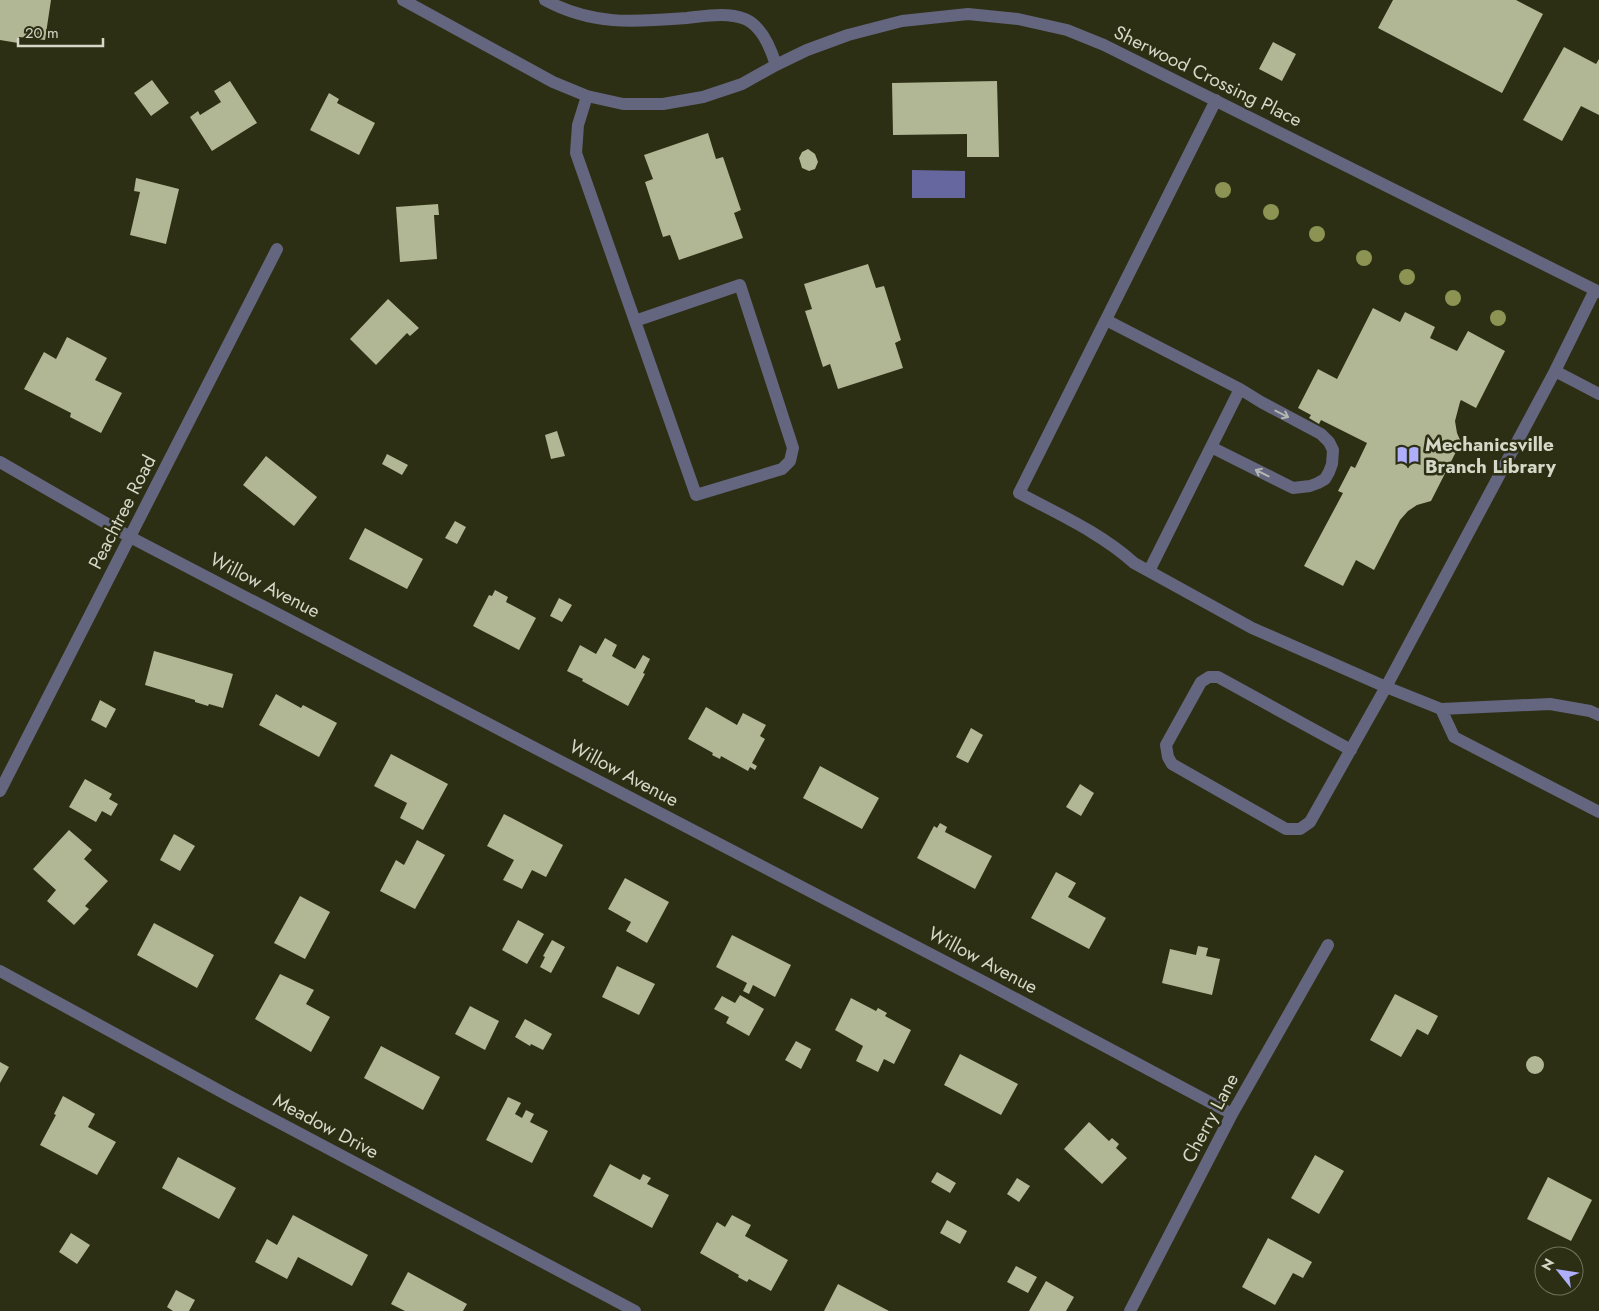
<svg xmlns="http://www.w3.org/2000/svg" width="1599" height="1311" font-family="Jost,sans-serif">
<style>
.water{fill:#6767a0}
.building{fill:#b1b695}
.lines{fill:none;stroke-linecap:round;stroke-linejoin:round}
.minor{stroke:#64657e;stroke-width:12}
.tree{fill:#8c9353}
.oneway{stroke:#b3b6b1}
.labels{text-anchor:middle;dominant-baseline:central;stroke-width:5;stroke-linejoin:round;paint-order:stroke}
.street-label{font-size:19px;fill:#d5d8c7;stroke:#2c2f13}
.poi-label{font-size:19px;font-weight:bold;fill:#d5d8c7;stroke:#2c2f13;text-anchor:start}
</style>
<rect width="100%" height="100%" fill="#2c2f13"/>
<!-- water -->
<path class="water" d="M 912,170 L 965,171 L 965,198 L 912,198 Z"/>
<!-- building -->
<path class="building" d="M 0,0 L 51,0 L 45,40 L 19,37 L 18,43 L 0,40 Z
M 1393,0 L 1516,0 L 1543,14 L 1502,93 L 1378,28 Z
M 1273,42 L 1296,54 L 1282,81 L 1259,69 Z
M 1564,47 L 1596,64 L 1599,59 L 1599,115 L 1581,106 L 1562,141 L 1523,120 Z
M 152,80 L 169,103 L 151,116 L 134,93 Z
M 230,81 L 257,123 L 212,151 L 190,117 L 198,111 L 200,115 L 221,102 L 214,91 Z
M 997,81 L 999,157 L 967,157 L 967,134 L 893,135 L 892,83 Z
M 329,93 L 339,99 L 337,103 L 375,123 L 359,155 L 310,130 Z
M 708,133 L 716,159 L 723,157 L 741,210 L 734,213 L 743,238 L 679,260 L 670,235 L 663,237 L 645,182 L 653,179 L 644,155 Z
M 808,149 L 815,154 L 818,162 L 815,169 L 809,171 L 802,168 L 799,158 L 802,152 Z
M 136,178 L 179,189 L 166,244 L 130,235 L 140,192 L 134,191 Z
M 438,204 L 439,215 L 434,215 L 437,259 L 400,262 L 396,207 Z
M 868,264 L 876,288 L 884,286 L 901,340 L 895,343 L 903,368 L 838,389 L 830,364 L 823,367 L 805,311 L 812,309 L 804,284 Z
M 388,299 L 419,328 L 410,336 L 407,333 L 376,365 L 350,339 Z
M 1373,308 L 1400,322 L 1405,312 L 1435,327 L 1430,338 L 1457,351 L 1468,331 L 1505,351 L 1476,408 L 1461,400 L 1460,402 L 1455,421 L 1457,433 L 1461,442 L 1431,501 L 1417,505 L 1408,511 L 1400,520 L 1374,570 L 1356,560 L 1343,586 L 1304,566 L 1343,493 L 1338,491 L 1351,466 L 1355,468 L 1367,443 L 1321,420 L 1319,424 L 1309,418 L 1311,415 L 1298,408 L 1318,369 L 1337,379 Z
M 67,337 L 107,358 L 95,380 L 122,393 L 101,433 L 70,417 L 71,413 L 24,389 L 44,352 L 56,359 Z
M 557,431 L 565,456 L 551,459 L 545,435 Z
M 387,454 L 408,465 L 402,475 L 382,464 Z
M 266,456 L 317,497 L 294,526 L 243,485 Z
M 455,521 L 466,527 L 457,544 L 445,538 Z
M 365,528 L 423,559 L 407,589 L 349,559 Z
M 495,590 L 508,597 L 506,602 L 536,618 L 519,650 L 473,626 L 489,595 L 492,596 Z
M 559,598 L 572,605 L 562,622 L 550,616 Z
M 605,638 L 617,645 L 612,656 L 635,669 L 643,655 L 650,659 L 643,673 L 645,674 L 628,706 L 582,681 L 583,679 L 567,671 L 580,645 L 596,654 Z
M 154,651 L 233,674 L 223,708 L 209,704 L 208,706 L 195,702 L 195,700 L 145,685 Z
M 276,694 L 301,708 L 303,705 L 337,723 L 319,757 L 259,725 Z
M 100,700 L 116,709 L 106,728 L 91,720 Z
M 706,707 L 737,725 L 743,713 L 766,725 L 760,736 L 765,739 L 752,763 L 757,766 L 755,770 L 750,767 L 748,771 L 721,756 L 720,759 L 712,755 L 713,753 L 688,739 Z
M 971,728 L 983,735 L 968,763 L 956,757 Z
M 391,754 L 448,784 L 423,830 L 400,818 L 407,803 L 374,786 Z
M 820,766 L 879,798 L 862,829 L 803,798 Z
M 85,779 L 112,794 L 109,799 L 118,804 L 111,816 L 102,811 L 96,822 L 69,807 Z
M 1080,784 L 1094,793 L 1081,816 L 1066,807 Z
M 504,814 L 563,845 L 546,877 L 532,870 L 522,889 L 503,880 L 514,860 L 487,846 Z
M 940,823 L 947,827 L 945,832 L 992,856 L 975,889 L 917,858 L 934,826 L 937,828 Z
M 69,830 L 92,850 L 84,859 L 108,881 L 85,906 L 89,909 L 74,925 L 47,901 L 56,890 L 33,869 Z
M 174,834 L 195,846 L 180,871 L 160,860 Z
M 417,840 L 445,855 L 415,909 L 380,891 L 396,860 L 404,865 Z
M 1056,872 L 1076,883 L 1068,897 L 1106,918 L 1089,949 L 1031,918 Z
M 625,878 L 669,902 L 647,943 L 626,931 L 631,922 L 608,909 Z
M 300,896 L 330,912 L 305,959 L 274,943 Z
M 518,920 L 544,934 L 527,964 L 502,950 Z
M 154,923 L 214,955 L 197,988 L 137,955 Z
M 732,935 L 791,965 L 775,997 L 753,985 L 749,994 L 743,991 L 747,983 L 716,967 Z
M 552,940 L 565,947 L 551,973 L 540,967 L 545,957 L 543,956 Z
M 1198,946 L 1208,948 L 1206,956 L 1220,959 L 1212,995 L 1162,983 L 1170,949 L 1196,955 Z
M 617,966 L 655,984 L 639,1015 L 602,997 Z
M 280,974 L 314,990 L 306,1004 L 330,1017 L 311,1052 L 255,1019 Z
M 1395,994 L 1438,1016 L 1428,1035 L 1417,1029 L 1401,1057 L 1370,1040 Z
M 740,995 L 764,1009 L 749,1036 L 726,1023 L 729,1017 L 714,1009 L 722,996 L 735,1003 Z
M 851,998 L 876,1011 L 878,1008 L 887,1013 L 885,1016 L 911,1030 L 894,1064 L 884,1059 L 878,1072 L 856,1061 L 863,1046 L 835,1030 Z
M 470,1006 L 499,1021 L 485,1050 L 455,1034 Z
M 525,1019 L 552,1034 L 543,1050 L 531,1044 L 530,1046 L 515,1037 Z
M 796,1041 L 811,1049 L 801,1069 L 785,1060 Z
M 381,1046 L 440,1077 L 423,1110 L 364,1078 Z
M 960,1054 L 1018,1084 L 1001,1115 L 944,1085 Z
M1526 1065a9 9 0 1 1 18 0a9 9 0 1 1-18 0Z
M 0,1062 L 9,1067 L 0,1083 Z
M 63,1096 L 95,1114 L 88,1127 L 116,1142 L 97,1175 L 40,1145 L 56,1115 L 54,1114 Z
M 508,1097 L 521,1103 L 515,1114 L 522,1118 L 526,1110 L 534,1114 L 530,1122 L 548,1131 L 532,1163 L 486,1140 Z
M 1089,1122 L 1109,1141 L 1112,1138 L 1119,1144 L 1116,1148 L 1127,1158 L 1102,1184 L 1064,1149 Z
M 1315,1155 L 1344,1171 L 1319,1214 L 1291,1198 Z
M 178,1157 L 236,1188 L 219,1219 L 162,1188 Z
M 610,1164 L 640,1180 L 643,1174 L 651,1178 L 647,1184 L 669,1195 L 652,1228 L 593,1196 Z
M 937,1172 L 956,1183 L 950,1193 L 931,1182 Z
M 1548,1177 L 1592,1200 L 1571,1241 L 1527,1219 Z
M 1017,1178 L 1030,1186 L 1019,1202 L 1007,1194 Z
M 293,1215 L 368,1255 L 352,1286 L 298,1257 L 287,1279 L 255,1262 L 267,1239 L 277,1245 Z
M 732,1215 L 751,1225 L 745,1236 L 788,1260 L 771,1291 L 749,1279 L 747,1282 L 738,1277 L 739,1275 L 700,1253 L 717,1222 L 725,1227 Z
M 947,1220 L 967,1231 L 960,1244 L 940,1233 Z
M 71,1233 L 90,1245 L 77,1264 L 59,1252 Z
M 1268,1238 L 1312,1262 L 1303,1278 L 1293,1273 L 1275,1305 L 1242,1287 Z
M 1016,1266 L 1037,1277 L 1028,1293 L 1007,1282 Z
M 408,1272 L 467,1304 L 463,1311 L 405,1311 L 391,1304 Z
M 1046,1281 L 1074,1297 L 1066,1311 L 1029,1311 Z
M 838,1284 L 889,1311 L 824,1311 Z
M 176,1290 L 195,1300 L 189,1311 L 173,1311 L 167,1307 Z"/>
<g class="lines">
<!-- minor -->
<path class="minor" d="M 403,0 L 553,82 L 587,96 L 623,104 L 663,104 L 703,97 L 742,84 L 776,65 C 771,49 762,26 745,19 C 727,12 706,16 687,18 C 635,22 593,26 545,0
M 776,65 L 807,50 L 848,35 L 902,21 L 968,14 L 1018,19 L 1067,30 L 1104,45 L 1599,292
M 587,96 L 578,125 L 576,153 L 696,495 L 782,469 L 790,461 L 793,448 L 740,285 L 635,321
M 1216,100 L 1019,493 C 1058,514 1101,533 1134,563 L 1252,628 L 1386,687 L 1310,822 L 1300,829 L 1286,829 L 1172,764 L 1168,757 L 1166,745 L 1201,682 L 1209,677 L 1218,677 L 1351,750
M 1595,290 L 1555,371 L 1386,687 L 1441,709 L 1550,704 L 1590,711 L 1599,715
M 1106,320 L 1240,389 L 1149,571
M 1555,371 L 1599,394
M 1211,447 L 1293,488 L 1310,486 L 1318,483 L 1325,479 L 1329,472 L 1332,464 L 1333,450 L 1329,442 L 1321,434 L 1261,402 L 1240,389
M 0,462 L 130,537 L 988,984 L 1232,1114
M 1441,709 L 1454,737 L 1599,812
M 0,791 L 277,249
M 0,971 L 231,1097 L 635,1311
M 1130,1311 L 1232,1114 L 1328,945"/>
</g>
<!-- trees -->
<g class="tree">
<circle cx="1223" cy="190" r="8"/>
<circle cx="1271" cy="212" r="8"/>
<circle cx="1317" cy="234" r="8"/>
<circle cx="1364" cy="258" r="8"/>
<circle cx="1407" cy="277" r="8"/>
<circle cx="1453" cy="298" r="8"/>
<circle cx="1498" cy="318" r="8"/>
</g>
<!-- one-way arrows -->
<defs><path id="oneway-shaft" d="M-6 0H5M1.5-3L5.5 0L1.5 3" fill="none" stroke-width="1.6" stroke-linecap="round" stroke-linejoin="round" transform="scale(1.25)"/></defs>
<g class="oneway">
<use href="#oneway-shaft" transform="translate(1282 414) rotate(27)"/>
<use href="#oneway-shaft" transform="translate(1262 473) rotate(-154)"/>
</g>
<!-- icons -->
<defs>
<g id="library-bare" transform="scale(1.725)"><path d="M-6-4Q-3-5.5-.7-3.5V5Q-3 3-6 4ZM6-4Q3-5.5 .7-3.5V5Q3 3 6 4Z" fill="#aeaefb" stroke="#2c2f13" stroke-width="2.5" paint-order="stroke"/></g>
</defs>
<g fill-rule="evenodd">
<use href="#library-bare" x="1408" y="455"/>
</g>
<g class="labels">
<!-- street labels -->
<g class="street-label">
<text transform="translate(1208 76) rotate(26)">Sherwood Crossing Place</text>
<text transform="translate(122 512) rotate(-63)">Peachtree Road</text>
<text transform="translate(265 585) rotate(27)">Willow Avenue</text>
<text transform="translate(624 773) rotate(28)">Willow Avenue</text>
<text transform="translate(983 960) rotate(28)">Willow Avenue</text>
<text transform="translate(1210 1118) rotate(-62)">Cherry Lane</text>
<text transform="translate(326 1126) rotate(28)">Meadow Drive</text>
</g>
<!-- poi labels -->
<g class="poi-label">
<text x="1425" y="444">Mechanicsville<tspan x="1425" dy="22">Branch Library</tspan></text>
</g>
</g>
<!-- north arrow -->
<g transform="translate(1559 1271) rotate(300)"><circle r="24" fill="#2c2f13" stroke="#70735b"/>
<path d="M0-4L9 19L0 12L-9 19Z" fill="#aeaefb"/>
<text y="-8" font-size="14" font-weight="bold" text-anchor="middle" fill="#d5d8c7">N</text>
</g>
<!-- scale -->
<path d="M18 38v8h85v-8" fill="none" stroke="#d5d8c7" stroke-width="2.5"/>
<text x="25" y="38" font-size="15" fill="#d5d8c7" stroke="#2c2f13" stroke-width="4" paint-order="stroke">20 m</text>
</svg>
